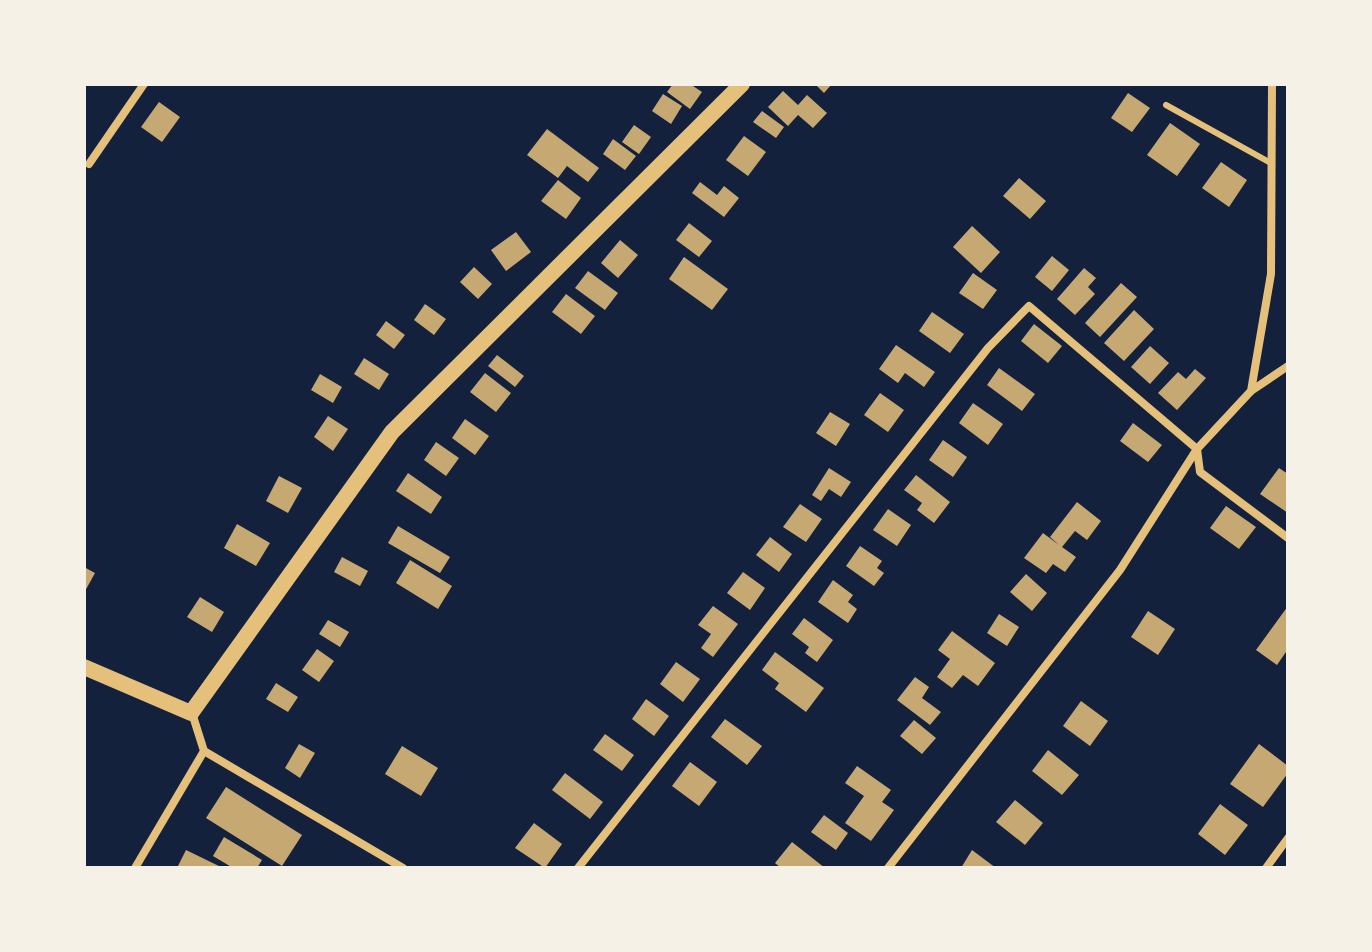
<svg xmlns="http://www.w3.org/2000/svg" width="1372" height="952" font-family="Merriweather,serif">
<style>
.building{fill:#c6a872}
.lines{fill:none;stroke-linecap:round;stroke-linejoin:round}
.service{stroke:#e5c07b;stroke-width:6}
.minor{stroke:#e5c07b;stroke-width:8}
.secondary{stroke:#e5c07b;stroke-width:16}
</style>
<rect width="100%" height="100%" fill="#14213d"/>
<!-- building -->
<path class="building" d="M 673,84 L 690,84 L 702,92 L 690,109 L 667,92 Z
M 815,84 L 832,84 L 824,93 Z
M 783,91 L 798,105 L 807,95 L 827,113 L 813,128 L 798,115 L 788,126 L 768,107 Z
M 1128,93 L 1150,108 L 1132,132 L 1111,118 Z
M 663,94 L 682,106 L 671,124 L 652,111 Z
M 159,102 L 180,117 L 162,142 L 141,127 Z
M 762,111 L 784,127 L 776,138 L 753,122 Z
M 1170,123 L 1200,144 L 1177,176 L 1147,155 Z
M 634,125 L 651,137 L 639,154 L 622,142 Z
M 547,129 L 599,168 L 588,182 L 567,166 L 558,178 L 527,155 Z
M 744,136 L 766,152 L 748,176 L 726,160 Z
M 613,139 L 636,156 L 625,170 L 603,154 Z
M 1221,162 L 1247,180 L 1229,207 L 1202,188 Z
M 1019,178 L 1046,201 L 1030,219 L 1003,196 Z
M 558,180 L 581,198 L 566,219 L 541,201 Z
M 700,182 L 717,195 L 724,186 L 739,198 L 724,217 L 692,193 Z
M 689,223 L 712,241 L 699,257 L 676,240 Z
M 972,226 L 1000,252 L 981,273 L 953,247 Z
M 516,232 L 531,252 L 506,271 L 491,250 Z
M 620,240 L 638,255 L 618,278 L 601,263 Z
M 1052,256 L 1069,270 L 1052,291 L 1035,277 Z
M 684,257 L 728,289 L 712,310 L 669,279 Z
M 474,267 L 492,284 L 478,299 L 460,282 Z
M 1084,268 L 1096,278 L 1088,287 L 1095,294 L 1075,315 L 1057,299 Z
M 588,271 L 618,293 L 605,310 L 575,288 Z
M 973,273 L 997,290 L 983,309 L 959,293 Z
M 1121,283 L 1137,297 L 1100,337 L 1085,323 Z
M 566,294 L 595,316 L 581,334 L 552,312 Z
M 425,304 L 446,319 L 434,335 L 414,320 Z
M 1134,310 L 1154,329 L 1124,361 L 1104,343 Z
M 932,312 L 964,334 L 950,353 L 919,331 Z
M 386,321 L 405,335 L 394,349 L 376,335 Z
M 1034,324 L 1062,346 L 1048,363 L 1021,341 Z
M 896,345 L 935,372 L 924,387 L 905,373 L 898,383 L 879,369 Z
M 1150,346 L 1169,363 L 1150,384 L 1131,367 Z
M 497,355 L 524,376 L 515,387 L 488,366 Z
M 364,358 L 389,374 L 379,390 L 354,374 Z
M 999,368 L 1035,394 L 1022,411 L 987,385 Z
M 1195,369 L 1206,378 L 1177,410 L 1158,393 L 1178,372 L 1186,379 Z
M 485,373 L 511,393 L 496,412 L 470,392 Z
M 320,374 L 342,387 L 333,403 L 311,390 Z
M 880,393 L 904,410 L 888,432 L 864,415 Z
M 973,403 L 1003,424 L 988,445 L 959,423 Z
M 830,412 L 850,424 L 836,446 L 816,433 Z
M 328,416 L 348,429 L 333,451 L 314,437 Z
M 465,419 L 489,436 L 475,455 L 452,438 Z
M 1133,423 L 1162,445 L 1148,462 L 1120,441 Z
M 943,440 L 967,457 L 953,477 L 929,460 Z
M 436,442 L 459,458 L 446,476 L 424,460 Z
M 829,468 L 851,482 L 841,497 L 829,489 L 821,501 L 812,495 Z
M 1279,468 L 1288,474 L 1288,513 L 1260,494 Z
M 408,473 L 442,497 L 431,514 L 396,491 Z
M 916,475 L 950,502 L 934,523 L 917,510 L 922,503 L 904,490 Z
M 279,476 L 302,488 L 288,513 L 266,501 Z
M 1077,502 L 1101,521 L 1087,540 L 1075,531 L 1062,547 L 1076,557 L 1065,572 L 1053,564 L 1046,573 L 1024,558 L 1043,533 L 1059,545 L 1050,537 Z
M 800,504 L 822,519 L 806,542 L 783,527 Z
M 1226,506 L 1256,527 L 1239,549 L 1210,528 Z
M 888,509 L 911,525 L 897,546 L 873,530 Z
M 237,524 L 270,543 L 256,566 L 224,548 Z
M 398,526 L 450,557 L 440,573 L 388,543 Z
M 770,537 L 792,554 L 779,572 L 756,555 Z
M 860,546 L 882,561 L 877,568 L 884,573 L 874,586 L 846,566 Z
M 342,557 L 368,571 L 360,586 L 334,572 Z
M 410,560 L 452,586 L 438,609 L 396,583 Z
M 84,567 L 95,573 L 84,593 Z
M 743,572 L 765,588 L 750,610 L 727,593 Z
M 1026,574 L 1047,593 L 1032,611 L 1010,592 Z
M 833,580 L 853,595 L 848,602 L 857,609 L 848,623 L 818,602 Z
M 200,597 L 224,612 L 212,632 L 187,617 Z
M 713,606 L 738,624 L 713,657 L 701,648 L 711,634 L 698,625 Z
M 1288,606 L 1288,649 L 1277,665 L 1256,650 Z
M 1148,611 L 1175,629 L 1158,655 L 1131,637 Z
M 999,614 L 1019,627 L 1007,646 L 987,633 Z
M 804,618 L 833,640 L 817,662 L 805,653 L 809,647 L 792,634 Z
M 328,620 L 349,632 L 340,647 L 319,634 Z
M 952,631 L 995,663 L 978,686 L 963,675 L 952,688 L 937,677 L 950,659 L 938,650 Z
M 317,649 L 334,661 L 319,682 L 302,670 Z
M 775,652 L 824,688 L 806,712 L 775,689 L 779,683 L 762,670 Z
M 676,662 L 700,679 L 683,702 L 660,684 Z
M 915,677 L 929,687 L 922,698 L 941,712 L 930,725 L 897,700 Z
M 276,683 L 298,697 L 288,712 L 266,699 Z
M 646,699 L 669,716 L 654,736 L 632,719 Z
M 1081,701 L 1108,721 L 1090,746 L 1063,726 Z
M 725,719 L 762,746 L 747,765 L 711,737 Z
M 914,720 L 936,738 L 922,754 L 900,736 Z
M 605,734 L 634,755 L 622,771 L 593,750 Z
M 299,744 L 315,753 L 300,778 L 285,768 Z
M 1259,744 L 1288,766 L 1288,773 L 1263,807 L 1230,784 Z
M 402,746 L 438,768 L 421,796 L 385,774 Z
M 1048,750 L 1079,775 L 1062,795 L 1032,771 Z
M 690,762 L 717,782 L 699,806 L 672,786 Z
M 857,766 L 891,790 L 882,802 L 894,810 L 871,841 L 845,823 L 864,796 L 845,783 Z
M 565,773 L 603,802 L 590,819 L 552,790 Z
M 226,787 L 302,835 L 282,866 L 206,818 Z
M 1015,800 L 1043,823 L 1025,845 L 996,822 Z
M 1220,804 L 1248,825 L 1225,855 L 1198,834 Z
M 824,815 L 848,833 L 836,850 L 811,832 Z
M 534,823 L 562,844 L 545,868 L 515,848 Z
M 224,837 L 262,860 L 257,868 L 233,868 L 213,856 Z
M 792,842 L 825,868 L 781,868 L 775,863 Z
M 186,850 L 223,868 L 177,868 Z
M 972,850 L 996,868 L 961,868 Z"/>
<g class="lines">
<!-- service -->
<path class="service" d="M 1166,105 L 1271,163"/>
<!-- minor -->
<path class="minor" d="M 89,164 L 144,84
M 1251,391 L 1271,274 L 1272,84
M 192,713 L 204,751 L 403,868
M 135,868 L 204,751
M 578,868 L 988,348 L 1029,306 L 1197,449 L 1200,472 L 1288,538
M 888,868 L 1120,570 L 1197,449 L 1251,391 L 1288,366
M 1266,868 L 1288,838"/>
<!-- secondary -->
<path class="secondary" d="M 84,667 L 191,713 L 392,432 L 742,84"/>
</g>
<!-- border -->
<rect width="1372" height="952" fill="none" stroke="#f6f1e7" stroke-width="172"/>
</svg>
